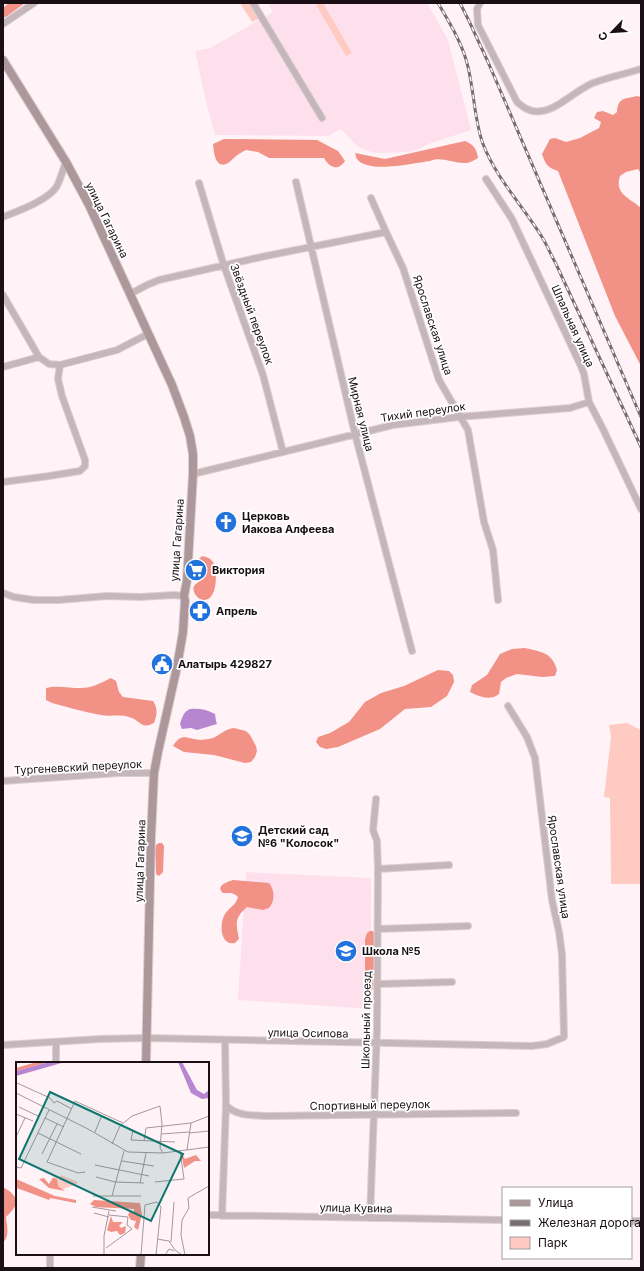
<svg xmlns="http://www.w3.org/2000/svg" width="644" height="1271" font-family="Inter,sans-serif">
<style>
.built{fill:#fee0ec}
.green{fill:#fecac2}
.forest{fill:#f29185}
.water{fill:#b786d1}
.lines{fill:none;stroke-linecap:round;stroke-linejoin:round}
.street-casing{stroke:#dacfd4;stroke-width:8}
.secondary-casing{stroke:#dacfd4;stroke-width:10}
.street{stroke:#c5b7b9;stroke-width:6}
.secondary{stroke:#ac989a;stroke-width:8}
.rail-casing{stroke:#766c71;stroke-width:3}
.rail{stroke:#fff;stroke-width:1.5;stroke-dasharray:4.5;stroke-linecap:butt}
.labels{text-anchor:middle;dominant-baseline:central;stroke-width:3.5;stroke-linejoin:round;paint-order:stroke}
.street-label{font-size:11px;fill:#190f14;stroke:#fff}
.poi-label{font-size:11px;font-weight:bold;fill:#190f14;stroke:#fff;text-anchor:start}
.inset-road{fill:none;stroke:#a3989d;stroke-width:1}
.view{fill:#0f766e;fill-opacity:0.15;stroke:#0f766e;stroke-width:2}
.inset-edge{fill:none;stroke:#190f14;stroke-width:2}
</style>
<rect width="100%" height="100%" fill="#fff3f8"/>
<!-- built -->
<path class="built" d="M 268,3 L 427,3 L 448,40 L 471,130 L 428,144 L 419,149 L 409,152 L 374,153 L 358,147 L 341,129 L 328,136 L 215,135 L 207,106 L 195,51 L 210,48 L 273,12 Z
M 246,872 L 371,878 L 371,1009 L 238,1000 Z"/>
<!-- green -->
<path class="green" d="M 240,3 L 251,3 L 260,18 L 252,22 Z
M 315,3 L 323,3 L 352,53 L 346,56 Z
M 627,723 L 641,730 L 641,884 L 611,884 L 610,798 L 604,797 L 611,737 L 609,725 Z"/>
<!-- forest -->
<path class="forest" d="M 9,3 L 25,3 L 6,17 L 3,17 L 3,8 Z
M 637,96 L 641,97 L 641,180 L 640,172 L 638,169 L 626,172 L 620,176 C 614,194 630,198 641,208 L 641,366 L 615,316 L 558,171 C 547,167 546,165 542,154 L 550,139 L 555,138 L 566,142 L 580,138 L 599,128 L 601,122 L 594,118 L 597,112 L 603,111 L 613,115 L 617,112 C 618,97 625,99 637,96 Z
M 224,139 L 317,140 L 338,151 L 345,161 C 338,172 329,167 324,158 L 269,158 L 258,152 L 246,150 C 242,152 238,154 235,157 C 232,159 230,162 228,163 C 215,170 214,152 213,144 Z
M 465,141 C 473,144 477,149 478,158 C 474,160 470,163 466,163 C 454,164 441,156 430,161 C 415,163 368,174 357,159 C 356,158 356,155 355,153 L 385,159 Z
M 202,556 C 207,557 210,558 213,562 C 218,571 218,606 200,599 C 196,597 192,591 194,586 C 196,583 199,582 201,580 C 203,577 204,568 203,564 C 202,564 198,560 198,560 Z
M 525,648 C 541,652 552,652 557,670 L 555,676 L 542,677 L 517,674 L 506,678 L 501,682 L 499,694 C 490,701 480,697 470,692 L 472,685 L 487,675 L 500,654 L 512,649 Z
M 438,670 L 449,671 L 453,675 L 454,682 L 447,696 L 431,707 L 405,709 L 380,729 L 338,747 L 326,749 L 320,747 L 316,742 L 318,737 L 330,733 L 349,722 L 365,702 L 381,693 L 404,686 Z
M 111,678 L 116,681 L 119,692 L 123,697 L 153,701 C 158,709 157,714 154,723 C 140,730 141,720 129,717 C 120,714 110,717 101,715 C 84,712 68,707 52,703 L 46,700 L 46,688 C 57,685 69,688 81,688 C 92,688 101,683 111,678 Z
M 234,728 L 246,731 L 250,735 L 256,746 L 257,751 L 255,757 L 251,762 L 245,763 L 214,755 L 184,752 L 173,746 C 182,732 186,739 200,740 C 203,740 206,739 209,739 C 218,738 223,729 234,728 Z
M 159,843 L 162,843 L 164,846 L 163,872 L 159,876 L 156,874 L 156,871 L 155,848 L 156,845 Z
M 233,880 L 269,883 C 275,890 275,901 269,908 L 263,910 L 247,907 C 234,918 236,924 239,939 L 235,943 C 220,946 219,923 225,914 C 230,906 235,907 238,897 C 234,892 228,893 223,893 C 215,886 227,882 233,880 Z
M 370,931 L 373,931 L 375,936 L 373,988 L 370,993 L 367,994 L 365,988 L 365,939 L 367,933 Z
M 3,1187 C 20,1197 20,1204 6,1217 C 7,1227 10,1235 3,1243 Z"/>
<!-- water -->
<path class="water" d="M 190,709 C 198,708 207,709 215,714 L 216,721 L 217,724 L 197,730 L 191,728 L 182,729 L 180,724 C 182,718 183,712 190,709 Z"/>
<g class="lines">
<!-- street casing -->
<g class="street-casing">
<path id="street" d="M 253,3 L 322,118
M 480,3 L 477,9 L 478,25 L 517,102 C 524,108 531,113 542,111 C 558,109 576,90 593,83 C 609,77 625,74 641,69
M 3,24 L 34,3
M 486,179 L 512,219 L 580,364 L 584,374 L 589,402 L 603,429 L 641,509
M 296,182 L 355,434 L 412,651
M 199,183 L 224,266 L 263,375 L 283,452
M 371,198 L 386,232 L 403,268 L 439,380 L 468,430 L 484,522 L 493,550 L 498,600
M 3,217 C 18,211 49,200 57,186 C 61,178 63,169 66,162
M 130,294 L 147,285 L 159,280 L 261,257 L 386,232
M 3,295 L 39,357 L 49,364 L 60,365 L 58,379 L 62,396 L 85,460 L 85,466 L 80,471 L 49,476 L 3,482
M 60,365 L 117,350 L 148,334
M 3,367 L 39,357
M 193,474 L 393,425 L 459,417 L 570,408 L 589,402
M 3,593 L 14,597 L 34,600 L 59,600 L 107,596 L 140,597 L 174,595 L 184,596
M 3,781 L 119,773 L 154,773
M 378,869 L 449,865
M 378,929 L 468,926
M 378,984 L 452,982
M 56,1042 L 56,1063
M 3,1045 L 100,1039 L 146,1038 L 532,1046 L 547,1044 L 564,1037 L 562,954 L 559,932 L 552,900 L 535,758 L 527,737 L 508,706
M 226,1105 C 236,1117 255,1115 269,1116 L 516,1113
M 208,1215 L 503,1220
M 222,1216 L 226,1105 L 225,1041
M 370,1218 L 377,1030 L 378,869 L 377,841 L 373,830 L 376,799
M 631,1221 L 641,1221
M 50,1254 L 50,1268"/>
</g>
<!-- secondary casing -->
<g class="secondary-casing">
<path id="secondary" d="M 3,60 L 66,162 L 89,205 L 172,385 L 184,417 L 190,436 L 193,454 L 193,474 L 187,580 L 184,596 L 185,601 L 183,632 L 177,667 L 158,752 L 154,773 L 151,836 L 146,1063
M 140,1268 L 141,1254"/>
</g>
<!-- street -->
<use href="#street" class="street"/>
<!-- secondary -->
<use href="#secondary" class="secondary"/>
<!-- rail casing -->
<g class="rail-casing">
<path id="rail" d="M 438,3 C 449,22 461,41 467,63 C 474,88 474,120 483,144 C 496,178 523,206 542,237 C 547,245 551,255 556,264 L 641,447
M 460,3 L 469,21 L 488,62 L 641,417"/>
</g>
<!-- rail -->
<use href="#rail" class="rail"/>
</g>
<!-- icons -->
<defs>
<g id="church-disc" transform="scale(1.15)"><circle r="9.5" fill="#2172dd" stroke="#fff"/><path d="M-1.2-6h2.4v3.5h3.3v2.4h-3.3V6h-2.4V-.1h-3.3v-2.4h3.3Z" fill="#fff"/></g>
<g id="supermarket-disc" transform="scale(1.15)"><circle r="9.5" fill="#2172dd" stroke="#fff"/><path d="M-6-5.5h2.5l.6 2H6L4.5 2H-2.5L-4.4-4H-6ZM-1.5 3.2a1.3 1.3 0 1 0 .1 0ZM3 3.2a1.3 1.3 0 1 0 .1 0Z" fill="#fff"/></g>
<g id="pharmacy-disc" transform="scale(1.15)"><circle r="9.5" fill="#2172dd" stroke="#fff"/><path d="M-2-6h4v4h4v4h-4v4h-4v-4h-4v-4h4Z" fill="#fff"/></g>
<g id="civic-disc" transform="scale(1.15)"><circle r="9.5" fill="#2172dd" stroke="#fff"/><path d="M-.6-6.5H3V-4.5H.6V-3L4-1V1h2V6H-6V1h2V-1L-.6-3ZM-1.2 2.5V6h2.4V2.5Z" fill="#fff"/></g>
<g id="school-disc" transform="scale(1.15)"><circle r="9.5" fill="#2172dd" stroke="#fff"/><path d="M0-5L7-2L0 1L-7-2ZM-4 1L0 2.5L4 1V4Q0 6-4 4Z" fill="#fff"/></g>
</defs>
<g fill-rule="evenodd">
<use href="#church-disc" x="226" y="522"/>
<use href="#supermarket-disc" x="196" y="570"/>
<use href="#pharmacy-disc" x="200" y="611"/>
<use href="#civic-disc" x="162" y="664"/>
<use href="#school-disc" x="242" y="836"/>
<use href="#school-disc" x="346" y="951"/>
</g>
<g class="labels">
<!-- street labels -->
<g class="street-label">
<text transform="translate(107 220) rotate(64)">улица Гагарина</text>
<text transform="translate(252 314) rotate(70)">Звёздный переулок</text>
<text transform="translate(433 325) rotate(72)">Ярославская улица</text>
<text transform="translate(573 326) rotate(66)">Шпальная улица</text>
<text transform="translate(423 412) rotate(-8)">Тихий переулок</text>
<text transform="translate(361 414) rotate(76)">Мирная улица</text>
<text transform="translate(177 540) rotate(-86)">улица Гагарина</text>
<text transform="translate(78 767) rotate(-3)">Тургеневский переулок</text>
<text transform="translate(140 861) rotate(-88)">улица Гагарина</text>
<text transform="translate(559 867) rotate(82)">Ярославская улица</text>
<text transform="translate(366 1020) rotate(-89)">Школьный проезд</text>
<text transform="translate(308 1033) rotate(1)">улица Осипова</text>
<text transform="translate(370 1105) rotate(-1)">Спортивный переулок</text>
<text transform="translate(356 1208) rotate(1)">улица Кувина</text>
</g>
<!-- poi labels -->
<g class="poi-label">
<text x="242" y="516">Церковь<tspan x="242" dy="13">Иакова Алфеева</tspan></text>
<text x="212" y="570">Виктория</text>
<text x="216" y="611">Апрель</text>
<text x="178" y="664">Алатырь 429827</text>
<text x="258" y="830">Детский сад<tspan x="258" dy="13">№6 "Колосок"</tspan></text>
<text x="362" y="951">Школа №5</text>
</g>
</g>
<!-- overview -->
<g transform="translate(16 1062)">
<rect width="193" height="193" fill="#fff3f8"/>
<path d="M 45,113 L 62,120 L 61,122 L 47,127 L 34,121 L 37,115 L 43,117 Z" fill="#fecac2"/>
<path d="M 21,0 L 33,0 L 0,9 L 0,6 ZM 165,91 L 169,97 L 180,93 L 185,99 L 179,99 L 168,106 ZM 28,116 L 33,122 L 37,116 L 41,117 L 42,124 L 49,129 L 33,126 L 23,117 ZM 0,117 L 39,134 L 60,138 L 60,141 L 34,136 L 33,138 L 9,129 L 0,126 ZM 78,138 L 124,141 L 126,152 L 122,168 L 118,165 L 120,159 L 115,158 L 112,153 L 114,149 L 118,150 L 118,147 L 80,145 L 74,142 ZM 95,154 L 97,160 L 107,160 L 103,164 L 105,166 L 110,164 L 109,171 L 104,173 L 101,169 L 95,170 L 91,168 Z" fill="#f29185"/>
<path d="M 33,0 L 49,0 L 0,14 L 0,9 ZM 162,0 L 166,0 L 181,28 L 188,32 L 193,28 L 193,36 L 186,37 L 175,31 Z" fill="#b786d1"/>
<path class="inset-road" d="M 1,21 L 34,36 L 38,41M 0,31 L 72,67 L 112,90 L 147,91 L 193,85M 38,41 L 41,39 L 56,47M 3,45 L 22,54M 0,52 L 17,59M 29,56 L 48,65M 117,68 L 115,78 L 159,80M 79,70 L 86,53M 22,71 L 65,92M 173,71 L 193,69M 145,72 L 173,70M 0,75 L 9,56M 128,79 L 130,66 L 175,61 L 193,54M 96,82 L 104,64 L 116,54 L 144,44 L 146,62 L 144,86 L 147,91M 171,88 L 175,61M 26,92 L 41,62M 106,99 L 138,104M 79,103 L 133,114M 0,105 L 5,106 L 33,48M 69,110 L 62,111 L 31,100 L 59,39 L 107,61M 80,115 L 99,120 L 128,121M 139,120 L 168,117 L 164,89M 124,121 L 130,91M 77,134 L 125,134M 96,134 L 108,89M 76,145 L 100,149M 78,151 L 93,155M 141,177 L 153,179 L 159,188 L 166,193M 155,180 L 158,140M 90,186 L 116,167 L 111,163 L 112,155 L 93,153M 88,193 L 88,174 L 93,149M 125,193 L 129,143 L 141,140 L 145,145 L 140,193M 149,193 L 153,187 L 158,189M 169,193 L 165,173 L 166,158 L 173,146 L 172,136 L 193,124"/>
<path class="view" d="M 34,30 L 167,92 L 135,159 L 3,97 Z"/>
<rect width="193" height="193" class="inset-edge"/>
</g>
<!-- border -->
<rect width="644" height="1271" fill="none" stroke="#190f14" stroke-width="8"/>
<!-- legend -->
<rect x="502" y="1187" width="130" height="72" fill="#ffffff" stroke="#a39fa1"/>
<rect x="510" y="1200" width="20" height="6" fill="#ac989a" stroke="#a39fa1"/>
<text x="538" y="1207" font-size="12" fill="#190f14">Улица</text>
<rect x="510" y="1220" width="20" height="6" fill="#766c71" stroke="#a39fa1"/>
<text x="538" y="1227" font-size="12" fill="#190f14">Железная дорога</text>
<rect x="510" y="1237" width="20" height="12" fill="#fecac2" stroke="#a39fa1"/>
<text x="538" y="1247" font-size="12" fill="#190f14">Парк</text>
<!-- north arrow -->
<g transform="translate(612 32) rotate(245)" stroke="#ffffff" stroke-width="3" paint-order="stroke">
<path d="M0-3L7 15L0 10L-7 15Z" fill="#190f14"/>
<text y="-6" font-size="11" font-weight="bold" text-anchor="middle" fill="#190f14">С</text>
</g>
</svg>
